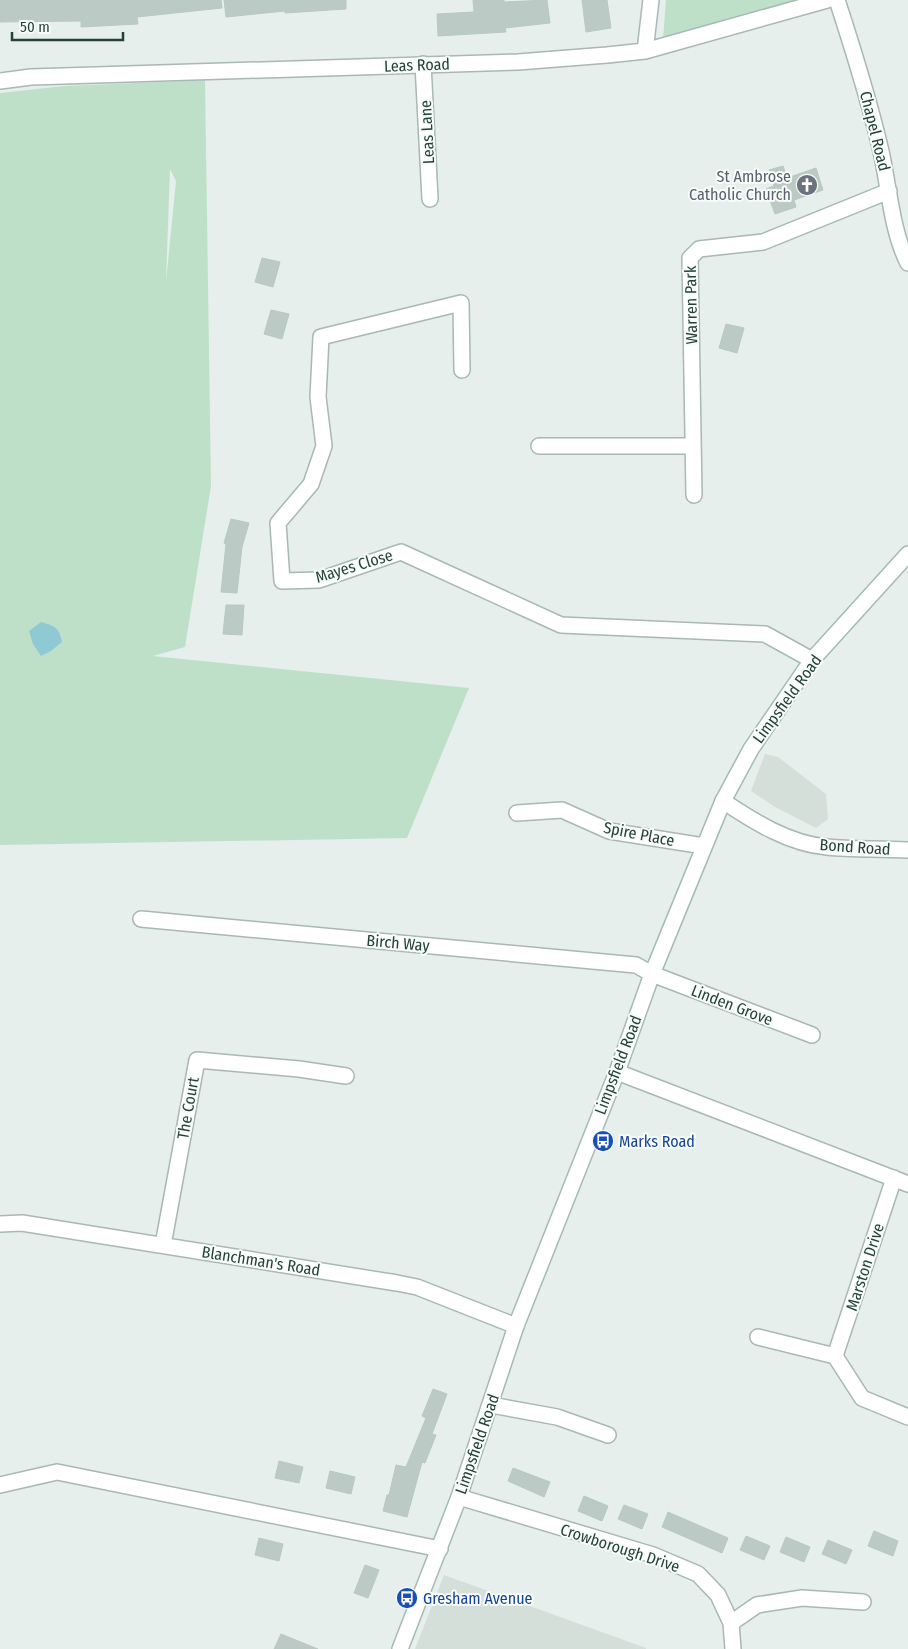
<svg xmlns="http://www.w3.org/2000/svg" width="908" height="1649" font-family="'Fira Sans Condensed',sans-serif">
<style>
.built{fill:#d4dfda}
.green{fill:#bfe0c8;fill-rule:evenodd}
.water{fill:#8ec9d4}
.building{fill:#bbcac4;stroke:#b8c9c2}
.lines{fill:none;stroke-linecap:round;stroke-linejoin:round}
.minor-casing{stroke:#a8b8b2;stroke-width:18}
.tertiary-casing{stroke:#a8b8b2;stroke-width:18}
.secondary-casing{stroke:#a4bbb3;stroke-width:18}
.minor{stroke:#fff;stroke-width:15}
.tertiary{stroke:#fff;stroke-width:15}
.secondary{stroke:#fff;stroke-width:15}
.labels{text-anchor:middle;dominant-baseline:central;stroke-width:4;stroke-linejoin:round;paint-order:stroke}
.street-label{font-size:16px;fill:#24423a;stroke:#f7fbf9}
.worship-label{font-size:16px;fill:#5b616d;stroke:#f7fbf9;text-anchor:end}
.transit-label{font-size:16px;fill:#164399;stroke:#f7fbf9;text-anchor:start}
</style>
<rect width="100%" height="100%" fill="#e6efeb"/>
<!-- built -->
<path class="built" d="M 765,754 L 778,757 L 826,794 L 828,819 L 816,828 L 775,807 L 751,791 Z
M 444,1575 L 646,1648 L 646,1649 L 415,1649 Z"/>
<!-- green -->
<path class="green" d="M 666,0 L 795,0 L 663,39 Z
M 205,80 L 211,486 L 185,647 L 153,656 L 469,688 L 407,838 L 0,845 L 0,93 L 64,86 ZM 170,169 L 176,181 L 166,282 L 170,170 Z"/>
<!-- water -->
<path class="water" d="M 41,622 C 55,626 59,627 62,642 L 51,651 L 41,656 L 33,644 L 29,631 Z"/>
<!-- building -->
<path class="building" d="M 0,0 L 221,0 L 222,8 L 137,17 L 138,24 L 81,27 L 81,21 L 0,22 Z
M 224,0 L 346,0 L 346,9 L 285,13 L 285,11 L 226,17 Z
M 473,0 L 504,0 L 504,2 L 547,0 L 550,23 L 505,28 L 506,32 L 438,36 L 437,14 L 474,12 Z
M 582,0 L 607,0 L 611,28 L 586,32 Z
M 783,166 L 787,178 L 816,168 L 823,190 L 794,200 L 796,207 L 775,214 L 766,189 L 774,186 L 769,170 Z
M 262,258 L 280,262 L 273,287 L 255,282 Z
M 271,310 L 289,314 L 282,339 L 264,334 Z
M 726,324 L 744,328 L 737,353 L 719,348 Z
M 231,519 L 249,523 L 242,547 L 237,593 L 221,592 L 226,544 L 224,543 Z
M 226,605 L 244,605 L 242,635 L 223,634 Z
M 433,1389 L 447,1394 L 432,1434 L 436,1435 L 425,1463 L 422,1462 L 407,1517 L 383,1511 L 387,1495 L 389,1495 L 396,1465 L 406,1467 L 426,1418 L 422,1416 Z
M 279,1461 L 303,1467 L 299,1483 L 275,1478 Z
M 513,1468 L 550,1482 L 544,1497 L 508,1481 Z
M 330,1471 L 355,1477 L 351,1494 L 326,1488 Z
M 584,1496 L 608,1506 L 602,1521 L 578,1511 Z
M 624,1505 L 648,1514 L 642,1529 L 618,1519 Z
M 668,1512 L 728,1538 L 722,1553 L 662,1527 Z
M 874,1531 L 898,1541 L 893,1556 L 868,1546 Z
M 746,1536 L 770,1546 L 764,1560 L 740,1550 Z
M 786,1537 L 810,1547 L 804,1562 L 780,1552 Z
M 259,1538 L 283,1544 L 279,1561 L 255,1555 Z
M 828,1540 L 852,1550 L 846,1564 L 822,1554 Z
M 365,1565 L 379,1570 L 368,1598 L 354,1593 Z
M 281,1634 L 318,1649 L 274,1649 Z"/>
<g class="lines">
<!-- minor casing -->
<g class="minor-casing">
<path id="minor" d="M 837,0 C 853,49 868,97 880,147 C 889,184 891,230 908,263
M 423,64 L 430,199
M 462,370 L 461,303 L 321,337 L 318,397 L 324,446 L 311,484 L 278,523 L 282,581 L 319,580 L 401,552 L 561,625 L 765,634 L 812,660
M 539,446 L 693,446
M 694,495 L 690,258 L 699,249 L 763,242 L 889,191
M 723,801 C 753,821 789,844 827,847 C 854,850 881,848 908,850
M 517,813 L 562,810 L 609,831 L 704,846
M 141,919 L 636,965 L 652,974 L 812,1035
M 617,1072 L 908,1184
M 894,1178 L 835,1356 L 862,1398 L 908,1417
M 0,1224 L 22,1223 L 397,1283 L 417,1287 L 516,1326
M 163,1245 L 197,1060 L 299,1069 L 346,1076
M 758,1337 L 835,1356
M 491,1405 L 557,1417 L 608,1435
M 0,1485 L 57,1472 L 440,1549
M 459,1497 L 653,1555 L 698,1574 L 718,1595 L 731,1623 L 733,1649
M 731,1623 L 757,1605 L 802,1598 L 863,1602"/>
</g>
<!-- tertiary casing -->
<g class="tertiary-casing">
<path id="tertiary" d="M 645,51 L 651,0
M 0,81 L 31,77 L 518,62 L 607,55 L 645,51 L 827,0"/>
</g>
<!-- secondary casing -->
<g class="secondary-casing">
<path id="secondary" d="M 400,1649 L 459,1497 L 516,1326 L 617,1072 L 652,974 L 723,801 L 751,749 L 812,660 L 908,554"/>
</g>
<!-- minor -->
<use href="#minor" class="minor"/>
<!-- tertiary -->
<use href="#tertiary" class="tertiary"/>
<!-- secondary -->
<use href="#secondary" class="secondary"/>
</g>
<!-- icons -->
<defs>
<g id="church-disc" transform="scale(1.125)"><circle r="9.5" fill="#6b7280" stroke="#f7fbf9"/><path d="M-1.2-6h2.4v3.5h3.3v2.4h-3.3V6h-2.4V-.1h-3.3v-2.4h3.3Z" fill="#fff"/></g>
<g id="bus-disc" transform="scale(1.125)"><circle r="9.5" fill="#1a4fb4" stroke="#f7fbf9"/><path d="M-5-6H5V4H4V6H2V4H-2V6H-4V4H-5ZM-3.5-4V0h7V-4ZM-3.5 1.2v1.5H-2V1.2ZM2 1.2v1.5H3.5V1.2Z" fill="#fff"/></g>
</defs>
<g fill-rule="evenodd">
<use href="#church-disc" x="807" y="185"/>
<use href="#bus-disc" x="603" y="1141"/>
<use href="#bus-disc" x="407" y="1598"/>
</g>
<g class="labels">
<!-- street labels -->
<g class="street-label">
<text transform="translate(417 65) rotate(-2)">Leas Road</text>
<text transform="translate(875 131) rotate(76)">Chapel Road</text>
<text transform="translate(427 132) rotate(-93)">Leas Lane</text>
<text transform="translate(691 305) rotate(-91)">Warren Park</text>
<text transform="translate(354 566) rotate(-17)">Mayes Close</text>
<text transform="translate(787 699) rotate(-54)">Limpsfield Road</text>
<text transform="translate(639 834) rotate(11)">Spire Place</text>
<text transform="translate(855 847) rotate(4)">Bond Road</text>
<text transform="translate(398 943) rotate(5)">Birch Way</text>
<text transform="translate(732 1005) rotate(21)">Linden Grove</text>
<text transform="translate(618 1065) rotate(-69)">Limpsfield Road</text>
<text transform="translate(188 1108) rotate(-80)">The Court</text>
<text transform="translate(261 1261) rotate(9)">Blanchman's Road</text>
<text transform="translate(865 1267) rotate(-72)">Marston Drive</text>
<text transform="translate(477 1444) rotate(-71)">Limpsfield Road</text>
<text transform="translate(620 1548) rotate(18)">Crowborough Drive</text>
</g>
<!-- worship labels -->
<g class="worship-label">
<text x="791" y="176">St Ambrose<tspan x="791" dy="18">Catholic Church</tspan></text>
</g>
<!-- transit labels -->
<g class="transit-label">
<text x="619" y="1141">Marks Road</text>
<text x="423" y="1598">Gresham Avenue</text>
</g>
</g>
<!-- scale -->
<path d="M12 32v8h111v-8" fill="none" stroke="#24423a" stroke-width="2.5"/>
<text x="20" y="32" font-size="15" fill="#24423a" stroke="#f7fbf9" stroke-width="4" paint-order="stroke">50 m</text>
</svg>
